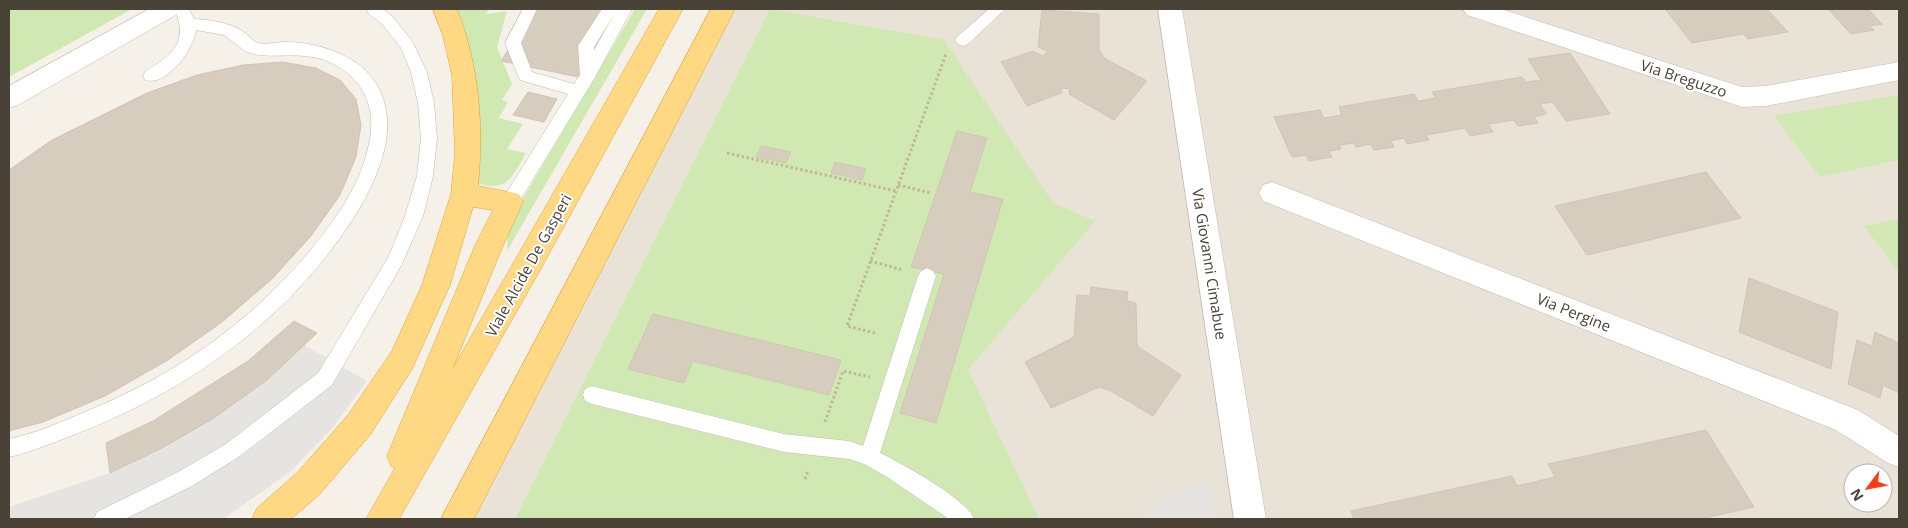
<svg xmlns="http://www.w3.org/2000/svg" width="1908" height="528" font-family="'Open Sans',sans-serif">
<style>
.residential{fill:#e9e3d7;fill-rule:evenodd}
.green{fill:#d0e9b2}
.parking{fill:#e6e4e1}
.building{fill:#d6cdbf;stroke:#d1c5b2}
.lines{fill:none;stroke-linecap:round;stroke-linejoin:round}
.service-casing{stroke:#c0b9ac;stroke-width:1}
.minor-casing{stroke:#c0b9ac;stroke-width:1}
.trunk-casing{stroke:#dfa339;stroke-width:1}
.path{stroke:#c2b59d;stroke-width:3;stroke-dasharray:2.5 2.5;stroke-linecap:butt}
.service{fill:#fff;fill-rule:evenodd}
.minor{fill:#fff;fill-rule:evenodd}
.trunk{fill:#fed882;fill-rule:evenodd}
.labels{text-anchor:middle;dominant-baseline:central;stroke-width:4;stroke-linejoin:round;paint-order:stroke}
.street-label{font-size:15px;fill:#494237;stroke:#fff}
</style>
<rect width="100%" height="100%" fill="#f5f1e9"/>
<!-- residential -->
<path class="residential" d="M 735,9 L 1899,9 L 1899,519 L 469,519 ZM 1853,473 L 1883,473 L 1883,503 L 1853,503 Z"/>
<!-- green -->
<path class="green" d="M 9,9 L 132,9 L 9,77 Z
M 452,9 L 489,9 L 486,14 L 507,11 L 497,47 L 512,84 L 502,100 L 508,102 L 499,118 L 523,124 L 507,149 L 526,153 C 511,180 506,193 473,182 L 466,47 Z
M 635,9 L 647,9 L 507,251 L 508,224 Z
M 770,9 L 944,40 L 1053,203 L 1095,221 L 968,370 L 1039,519 L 515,519 Z
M 1899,95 L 1899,160 L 1820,177 L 1774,116 Z
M 1899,219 L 1899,272 L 1864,226 Z"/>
<!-- parking -->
<path class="parking" d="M 304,345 L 367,381 L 331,430 L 290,472 L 223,519 L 9,519 L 9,507 L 110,473 L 162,448 Z
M 1195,486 L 1210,486 L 1215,519 L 1146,519 L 1169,494 L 1180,489 Z"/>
<!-- building -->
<path class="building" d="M 534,9 L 619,9 L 578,77 L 501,61 Z
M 1665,9 L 1767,9 L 1788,32 L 1748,39 L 1743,34 L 1692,43 Z
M 1828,9 L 1868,9 L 1882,24 L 1869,26 L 1874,30 L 1851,34 Z
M 1042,10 L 1099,14 L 1099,49 L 1104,58 L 1147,81 L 1114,120 L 1069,94 L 1070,89 L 1062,88 L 1061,93 L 1027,106 L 1001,62 L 1033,51 L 1043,56 L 1048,51 L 1038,47 Z
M 1570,53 L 1610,114 L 1566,121 L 1553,102 L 1540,104 L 1546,114 L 1534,117 L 1538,123 L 1518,126 L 1514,120 L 1488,124 L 1493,132 L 1470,136 L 1465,128 L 1426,135 L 1429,140 L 1407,144 L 1404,138 L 1391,141 L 1394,147 L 1374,150 L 1371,144 L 1356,147 L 1354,143 L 1339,145 L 1341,149 L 1329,151 L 1332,157 L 1309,161 L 1306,155 L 1292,157 L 1274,117 L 1320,110 L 1324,118 L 1342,115 L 1339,107 L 1414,94 L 1418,101 L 1436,98 L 1432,92 L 1522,77 L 1526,82 L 1541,80 L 1528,59 Z
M 283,62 L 316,68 L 340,80 L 356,99 L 361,125 L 356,157 L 340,195 L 311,236 L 272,279 L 222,322 L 168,360 L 105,396 L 43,422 L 9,431 L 9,170 L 52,140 L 147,93 L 197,75 L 243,65 Z
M 528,92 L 557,99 L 544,122 L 513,115 Z
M 957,131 L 987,138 L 970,192 L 1003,199 L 936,423 L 900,413 L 944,274 L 911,267 Z
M 761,146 L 791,152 L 786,163 L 756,157 Z
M 835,162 L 866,169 L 862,180 L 831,173 Z
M 1706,172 L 1741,218 L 1587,255 L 1555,206 Z
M 1749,278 L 1838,312 L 1831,369 L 1739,332 Z
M 1091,287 L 1128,292 L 1127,301 L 1136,303 L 1137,346 L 1181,375 L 1153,416 L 1111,391 L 1099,387 L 1051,408 L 1025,362 L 1074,337 L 1077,295 L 1090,296 Z
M 653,314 L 841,360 L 829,395 L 693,361 L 684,383 L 628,369 Z
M 294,321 L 317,333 L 267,380 L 214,418 L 162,448 L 110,473 L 106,443 L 153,421 L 248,361 Z
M 1875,332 L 1899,343 L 1899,393 L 1883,385 L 1880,398 L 1848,384 L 1857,340 L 1872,346 Z
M 1706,430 L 1754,507 L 1701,519 L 1354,519 L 1351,511 L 1512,476 L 1517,486 L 1555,477 L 1548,464 Z"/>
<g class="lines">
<!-- service casing -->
<g class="service-casing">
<path id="service" d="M 175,9 L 189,9 L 194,19 C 211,20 228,22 242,31 C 248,34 252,41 258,43 C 266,45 277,42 285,42 C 310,42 337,49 358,64 C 388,87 392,122 383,155 C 371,196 347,230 321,263 C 253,345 168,399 68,437 C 49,444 29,453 9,457 L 9,439 C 36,433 62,422 87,411 C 175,375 248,324 309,252 C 336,219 360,186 369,144 C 377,108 364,79 331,63 C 304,50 280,59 253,54 L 245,51 L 224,35 L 196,30 C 194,49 167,87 145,80 L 143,76 L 145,72 C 174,53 188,44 175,9 Z
M 366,9 L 383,9 L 392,16 L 412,41 L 427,72 L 434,103 L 437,138 L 433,176 L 423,216 L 402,264 L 332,385 L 240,456 L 192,486 L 125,519 L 94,519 L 97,512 L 178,472 L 226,444 L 318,373 L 389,256 L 405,216 L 417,176 L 421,138 L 418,103 L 411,72 L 401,48 L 382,24 L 368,13 Z
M 523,9 L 537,9 L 521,43 L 532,72 L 574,84 L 580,75 L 578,46 L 602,9 L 617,9 L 616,11 L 618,9 L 632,9 L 594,79 L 516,207 L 510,209 L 504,207 L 502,202 L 504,197 L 568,94 L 520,80 L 518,76 L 505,43 ZM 615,13 L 594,50 L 594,47 Z
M 989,9 L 1005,9 L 968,44 L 963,46 L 958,44 L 955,40 L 958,36 Z
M 927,268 L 933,271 L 936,276 L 880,453 C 901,463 967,499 974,519 L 949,519 L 887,477 L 864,464 L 849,459 L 784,452 L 592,404 L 585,401 L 583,395 L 585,389 L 592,386 L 784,434 L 849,441 L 863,446 L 918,276 L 921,271 Z"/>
</g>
<!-- minor casing -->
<g class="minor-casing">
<path id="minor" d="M 149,9 L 180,9 L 176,15 L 18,105 L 9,108 L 9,86 Z
M 1158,9 L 1182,9 L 1266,519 L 1234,519 Z
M 1463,9 L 1501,9 L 1742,87 L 1766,86 L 1899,62 L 1899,80 L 1766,106 L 1742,107 L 1467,15 Z
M 1272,182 L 1858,410 L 1899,436 L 1899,467 L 1888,463 L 1836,430 L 1263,201 L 1259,193 L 1263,185 Z"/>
</g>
<!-- trunk casing -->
<g class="trunk-casing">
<path id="trunk" d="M 433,9 L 457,9 C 479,65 484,125 478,186 L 519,194 L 523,202 L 502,248 L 452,370 L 659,9 L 683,9 L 539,272 L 399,519 L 366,519 L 395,468 L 391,466 L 387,456 L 474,248 L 493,210 L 473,207 L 450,285 L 412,369 L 370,435 L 319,495 L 291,519 L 252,519 L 257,508 L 297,473 L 348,415 L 392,351 L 422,285 L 451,194 L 455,154 L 452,75 L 443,36 Z
M 711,9 L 735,9 L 474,519 L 441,519 Z"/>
</g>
<!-- path -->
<path class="path" d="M 727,153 L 896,191
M 898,185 L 931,193
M 870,261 L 903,270
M 875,333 L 847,326 L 946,54
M 825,422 L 843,371 L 870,377
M 805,479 L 808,470"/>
<!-- service -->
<use href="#service" class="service"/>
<!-- minor -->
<use href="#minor" class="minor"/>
<!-- trunk -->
<use href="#trunk" class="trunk"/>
</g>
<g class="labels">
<!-- street labels -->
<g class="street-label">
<text transform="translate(1684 78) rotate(18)">Via Breguzzo</text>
<text transform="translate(1210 264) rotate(81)">Via Giovanni Cimabue</text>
<text transform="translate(528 265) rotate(-61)">Viale Alcide De Gasperi</text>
<text transform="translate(1574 312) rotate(22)">Via Pergine</text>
</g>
</g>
<!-- border -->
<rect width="1908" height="528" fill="none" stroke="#494237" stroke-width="20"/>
<!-- north arrow -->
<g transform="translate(1868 488) rotate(238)"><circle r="24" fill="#ffffff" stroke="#b6b3af"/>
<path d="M0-4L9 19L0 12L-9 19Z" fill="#fb3e1a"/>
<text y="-8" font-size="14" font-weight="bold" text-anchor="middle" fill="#494237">N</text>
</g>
</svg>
